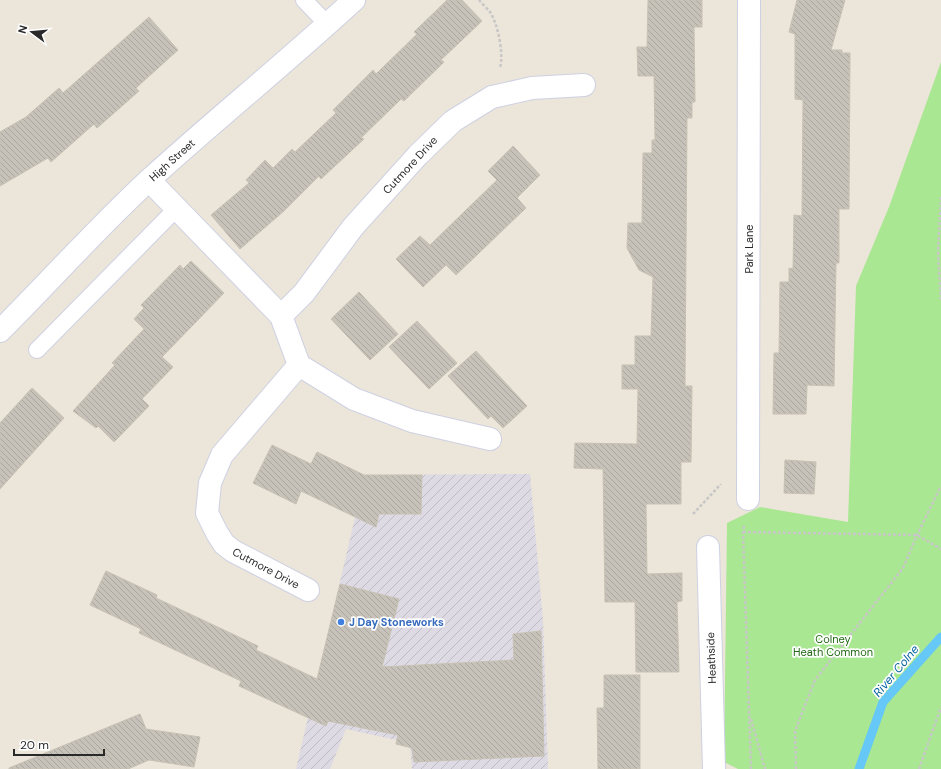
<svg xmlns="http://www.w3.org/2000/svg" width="941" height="769" font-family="'DM Sans',sans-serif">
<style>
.industrial{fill:url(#industrial-furrows)}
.park{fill:#aae792}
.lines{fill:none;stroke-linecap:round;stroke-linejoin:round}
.stream{stroke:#65c8f6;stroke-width:9}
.building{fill:url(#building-back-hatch);stroke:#c7c1b3}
.service-casing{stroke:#ced1e3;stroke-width:18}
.minor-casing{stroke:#ced1e3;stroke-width:24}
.tertiary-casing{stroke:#ced1e3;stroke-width:24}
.path{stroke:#c7c7c7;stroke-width:2.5;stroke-dasharray:3 2;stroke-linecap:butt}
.service{stroke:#fff;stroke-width:16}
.minor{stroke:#fff;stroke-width:22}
.tertiary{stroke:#fff;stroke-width:22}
.shop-dot{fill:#3f7fe0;stroke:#fff;stroke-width:1.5}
.labels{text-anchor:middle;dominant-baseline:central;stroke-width:3.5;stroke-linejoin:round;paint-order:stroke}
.street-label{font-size:11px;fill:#292929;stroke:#fff}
.shop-label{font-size:11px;font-weight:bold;fill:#366cbe;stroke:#fff;text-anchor:start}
.park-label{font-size:11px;fill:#226915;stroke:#fff}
.water-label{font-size:12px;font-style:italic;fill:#0563a0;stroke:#fff}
</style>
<defs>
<pattern id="industrial-furrows" width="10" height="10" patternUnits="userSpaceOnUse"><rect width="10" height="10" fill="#dedae4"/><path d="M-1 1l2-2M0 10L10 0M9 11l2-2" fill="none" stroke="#bebbc4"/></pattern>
<pattern id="building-back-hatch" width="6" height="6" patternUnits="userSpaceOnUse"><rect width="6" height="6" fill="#c7c2b9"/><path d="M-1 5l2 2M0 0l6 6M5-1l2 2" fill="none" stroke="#aba79f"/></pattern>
</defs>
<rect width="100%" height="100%" fill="#ece5d9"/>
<!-- industrial -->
<path class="industrial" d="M 502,474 L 530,474 L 543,620 L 548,769 L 412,769 L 410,743 L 346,729 L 330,769 L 296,769 L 365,475 Z"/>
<!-- park -->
<path class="park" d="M 941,62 L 941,769 L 738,769 L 724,762 L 727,523 L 760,507 L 848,522 L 856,286 L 889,207 Z"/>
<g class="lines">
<!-- stream -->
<path class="stream" d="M 859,769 L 883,702 L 941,637"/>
</g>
<!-- building -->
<path class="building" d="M 447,0 L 462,0 L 482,21 L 441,60 L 444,62 L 404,101 L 401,99 L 361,138 L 364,139 L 321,179 L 319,176 L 284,211 L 240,249 L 211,215 L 249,183 L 246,180 L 265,160 L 273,168 L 292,149 L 295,152 L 336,113 L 333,110 L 373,70 L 376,74 L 417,34 L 414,32 Z
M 648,0 L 702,0 L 702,27 L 694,27 L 695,102 L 692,102 L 692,118 L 687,118 L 685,386 L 692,386 L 691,462 L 681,462 L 681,504 L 646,504 L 647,574 L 682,573 L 682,601 L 677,602 L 679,672 L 636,672 L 635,602 L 605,602 L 603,469 L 574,468 L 575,443 L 637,444 L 638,389 L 622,389 L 622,365 L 635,365 L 635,336 L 651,336 L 653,277 L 639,270 L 627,248 L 628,223 L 642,223 L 643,153 L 652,153 L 652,140 L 655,140 L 654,76 L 638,76 L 637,47 L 647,47 Z
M 797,0 L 845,0 L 831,50 L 842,50 L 842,53 L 850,53 L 849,209 L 839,209 L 839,263 L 836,263 L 834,386 L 807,385 L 806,414 L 773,414 L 774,353 L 779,353 L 780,282 L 789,282 L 789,268 L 793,269 L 794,215 L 802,216 L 803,100 L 795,99 L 795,34 L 789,32 Z
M 149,17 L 178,50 L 136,88 L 139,91 L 97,128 L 94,124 L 51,162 L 48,158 L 0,186 L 0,132 L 26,117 L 59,88 L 63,93 Z
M 513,146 L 540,175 L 517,198 L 526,208 L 456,275 L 446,265 L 423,287 L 396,259 L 420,236 L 430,245 L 497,180 L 488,171 Z
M 191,261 L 224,293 L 162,357 L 173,367 L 142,399 L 149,406 L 114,442 L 98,426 L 96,428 L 73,411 L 115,365 L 112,363 L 144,329 L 134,319 L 144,308 L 141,305 L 180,265 L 183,269 Z
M 359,292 L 398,334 L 370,360 L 331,319 Z
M 417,321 L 457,363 L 429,389 L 389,347 Z
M 476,351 L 527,406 L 503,428 L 491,416 L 488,419 L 448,376 Z
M 32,388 L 64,418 L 0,489 L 0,423 Z
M 272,445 L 311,464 L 317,452 L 364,475 L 422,475 L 421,514 L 379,514 L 376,527 L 301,491 L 296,504 L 253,483 Z
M 785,460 L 816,462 L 814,494 L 784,493 Z
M 106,571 L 157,595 L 156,598 L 258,646 L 256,650 L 317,679 L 340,584 L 399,599 L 382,667 L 514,660 L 513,634 L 541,631 L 544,756 L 414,762 L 412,748 L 396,744 L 398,735 L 328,721 L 326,726 L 239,686 L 241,681 L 139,633 L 141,629 L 90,605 Z
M 604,675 L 640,675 L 640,769 L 598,769 L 597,708 L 604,708 Z
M 140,714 L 146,729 L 200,737 L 194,767 L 149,760 L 128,769 L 9,769 L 9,768 Z"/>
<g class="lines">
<!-- service casing -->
<g class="service-casing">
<path id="service" d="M 304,0 L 328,25
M 37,350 L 177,208"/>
</g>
<!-- minor casing -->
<g class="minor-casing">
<path id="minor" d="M 149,180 L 281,316 L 299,365 L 354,399 L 412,421 L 490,439
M 281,316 L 304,293 L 353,227 L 418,155 L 453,121 L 492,97 L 532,88 L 584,85
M 299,365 L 222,455 L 210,483 L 207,513 L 217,533 L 224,544 L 233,551 L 308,590
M 748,499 L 749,0
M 708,547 L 714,769"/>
</g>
<!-- tertiary casing -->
<g class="tertiary-casing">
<path id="tertiary" d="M 0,331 C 50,281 97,228 149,180 C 216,119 287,62 354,0"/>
</g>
<!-- path -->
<path class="path" d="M 479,0 C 482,4 487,8 490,12 C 498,24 504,54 500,68
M 941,197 L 938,251 L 941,301
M 693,514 L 721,484
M 744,526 L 743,532 L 751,769
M 743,532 L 917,535 L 941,549
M 751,719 L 765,769
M 796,769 L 795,731 L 815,680 L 903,568 L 917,535 L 941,486
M 919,769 L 941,707"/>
<!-- service -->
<use href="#service" class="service"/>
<!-- minor -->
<use href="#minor" class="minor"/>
<!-- tertiary -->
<use href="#tertiary" class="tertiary"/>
</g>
<!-- markers -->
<circle class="shop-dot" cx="341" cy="622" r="4"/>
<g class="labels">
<!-- street labels -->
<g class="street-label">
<text transform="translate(172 160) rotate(-42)">High Street</text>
<text transform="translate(410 165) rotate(-47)">Cutmore Drive</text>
<text transform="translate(749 249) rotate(-90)">Park Lane</text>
<text transform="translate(266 568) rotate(28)">Cutmore Drive</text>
<text transform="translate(711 658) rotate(-92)">Heathside</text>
</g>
<!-- shop labels -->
<g class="shop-label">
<text x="349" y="622">J Day Stoneworks</text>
</g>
<!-- park labels -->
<g class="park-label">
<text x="833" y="639">Colney<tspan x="833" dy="13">Heath Common</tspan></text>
</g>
<!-- water labels -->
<g class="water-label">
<text transform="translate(896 671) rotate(-50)">River Colne</text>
</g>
</g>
<!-- north arrow -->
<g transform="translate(32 32) rotate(286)" stroke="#ffffff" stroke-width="3" paint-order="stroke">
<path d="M0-3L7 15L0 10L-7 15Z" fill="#292929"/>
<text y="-6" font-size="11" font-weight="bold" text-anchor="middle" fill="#292929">N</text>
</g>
<!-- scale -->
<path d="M14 749v6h90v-6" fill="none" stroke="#292929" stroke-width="2"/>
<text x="20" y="749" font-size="12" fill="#292929" stroke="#ffffff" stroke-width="3" paint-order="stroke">20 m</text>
</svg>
